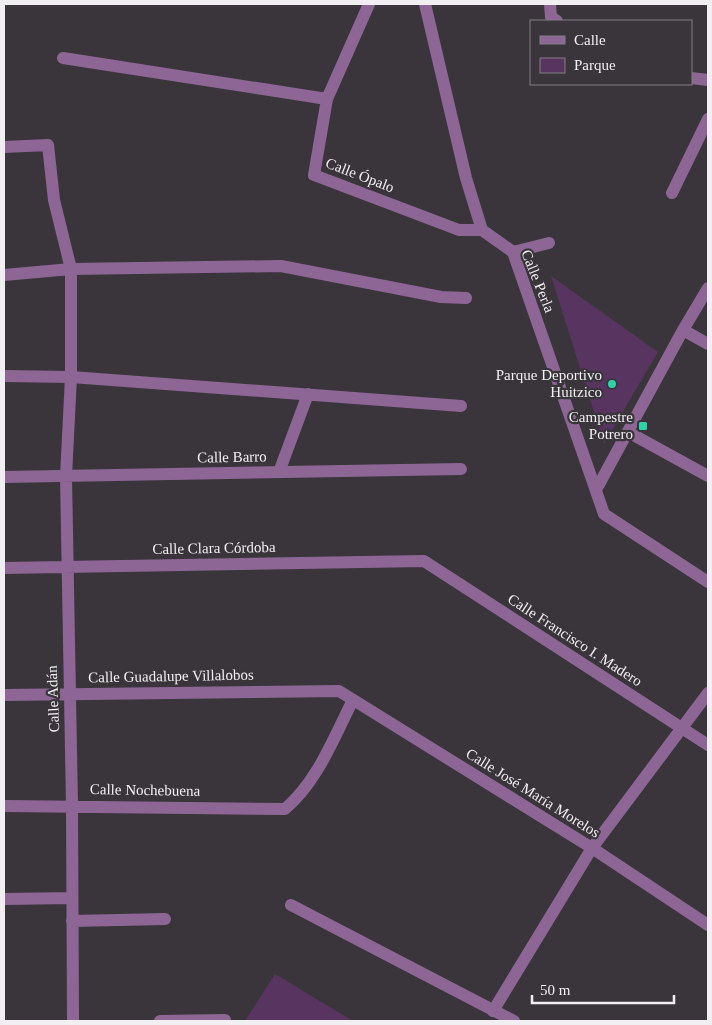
<svg xmlns="http://www.w3.org/2000/svg" width="712" height="1025" font-family="'Times New Roman',serif">
<style>
.green{fill:#583460}
.lines{fill:none;stroke-linecap:round;stroke-linejoin:round}
.minor{stroke:#8d6696;stroke-width:12}
.poi-dot{fill:#31d4a9;stroke:#39353a;stroke-width:2}
.labels{text-anchor:middle;dominant-baseline:central;stroke-width:4.5;stroke-linejoin:round;paint-order:stroke}
.street-label{font-size:15px;fill:#f1eff2;stroke:#39353a}
.poi-label{font-size:15px;fill:#f1eff2;stroke:#39353a;text-anchor:end}
</style>
<rect width="100%" height="100%" fill="#39353a"/>
<!-- green -->
<path class="green" d="M 551,276 L 658,352 L 604,444 Z
M 275,974 L 353,1021 L 245,1021 Z"/>
<g class="lines">
<!-- minor -->
<path class="minor" d="M 369,4 L 327,99 L 314,175 L 459,230 L 482,230
M 425,4 L 466,178 L 482,230 L 513,252 L 604,514 L 708,582
M 550,4 L 551,17 L 557,21
M 63,58 L 327,99
M 691,78 L 708,80
M 4,147 L 48,145 L 54,200 L 71,269 L 71,377 L 66,476 L 72,805 L 73,1021
M 672,193 L 708,119
M 513,252 L 549,243
M 4,275 L 71,269 L 281,266 L 441,297 L 466,298
M 683,330 L 708,344
M 4,376 L 71,377 L 461,406
M 628,432 L 708,476
M 279,472 L 308,394
M 4,477 L 461,469
M 596,490 L 683,330 L 708,288
M 4,568 L 424,561 L 708,745
M 4,695 L 339,691 L 592,848 L 708,925
M 4,806 L 285,809 C 318,781 334,737 353,700
M 4,899 L 72,898
M 291,905 L 514,1021
M 72,921 L 165,919
M 493,1011 L 592,848 L 708,693
M 160,1021 L 225,1020"/>
</g>
<!-- markers -->
<g class="poi-dot">
<circle cx="612" cy="384" r="5"/>
<rect x="638" y="421" width="10" height="10" rx="2.5"/>
</g>
<g class="labels">
<!-- street labels -->
<g class="street-label">
<text transform="translate(360 175) rotate(21)">Calle Ópalo</text>
<text transform="translate(538 281) rotate(68)">Calle Perla</text>
<text transform="translate(232 457) rotate(-1)">Calle Barro</text>
<text transform="translate(214 548) rotate(-1)">Calle Clara Córdoba</text>
<text transform="translate(575 640) rotate(33)">Calle Francisco I. Madero</text>
<text transform="translate(171 676) rotate(-1)">Calle Guadalupe Villalobos</text>
<text transform="translate(53 699) rotate(-92)">Calle Adán</text>
<text transform="translate(145 790) rotate(1)">Calle Nochebuena</text>
<text transform="translate(533 793) rotate(32)">Calle José María Morelos</text>
</g>
<!-- poi labels -->
<g class="poi-label">
<text x="602" y="375">Parque Deportivo<tspan x="602" dy="17">Huitzico</tspan></text>
<text x="633" y="417">Campestre<tspan x="633" dy="17">Potrero</tspan></text>
</g>
</g>
<!-- border -->
<rect width="712" height="1025" fill="none" stroke="#f1eff2" stroke-width="10"/>
<!-- legend -->
<rect x="530" y="20" width="162" height="65" fill="#39353a" stroke="#837f84"/>
<rect x="540" y="36" width="25" height="8" fill="#8d6696" stroke="#837f84"/>
<text x="574" y="45" font-size="15" fill="#f1eff2">Calle</text>
<rect x="540" y="58" width="25" height="15" fill="#583460" stroke="#837f84"/>
<text x="574" y="70" font-size="15" fill="#f1eff2">Parque</text>
<!-- scale -->
<path d="M532 995v8h142v-8" fill="none" stroke="#f1eff2" stroke-width="2.5"/>
<text x="540" y="995" font-size="15" fill="#f1eff2" stroke="#39353a" stroke-width="4" paint-order="stroke">50 m</text>
</svg>
